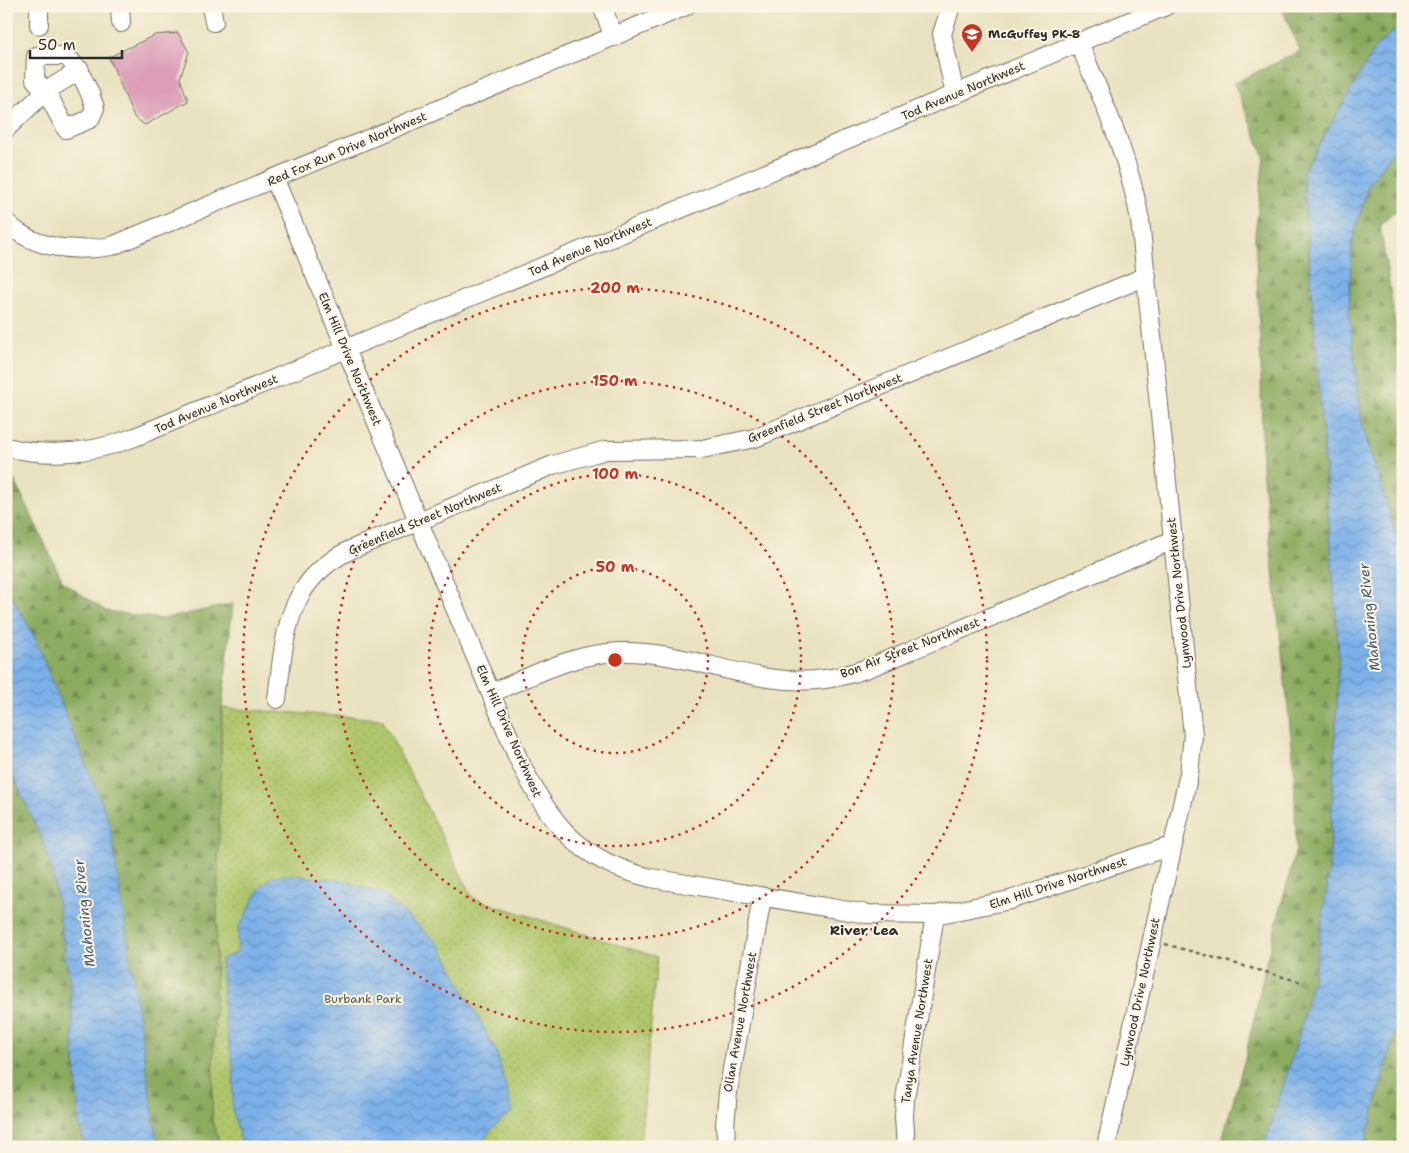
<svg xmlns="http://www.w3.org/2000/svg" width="1409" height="1153" font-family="'Shantell Sans',sans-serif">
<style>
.green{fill:url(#green-dots);stroke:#6d784b}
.forest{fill:url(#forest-firs);stroke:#5b6b45}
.water{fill:url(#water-waves);stroke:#536e8a}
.building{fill:#db9db7}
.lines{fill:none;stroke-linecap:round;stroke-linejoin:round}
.minor-casing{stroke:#6e6b5f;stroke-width:20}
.path{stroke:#6e6b5f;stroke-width:2.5;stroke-dasharray:4 4;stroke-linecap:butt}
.minor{stroke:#fff;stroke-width:18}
.ring{fill:none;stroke:#c8321e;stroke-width:2.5;stroke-dasharray:2.5 5}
.labels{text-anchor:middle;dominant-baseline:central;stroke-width:4;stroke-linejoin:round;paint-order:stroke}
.poi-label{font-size:12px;font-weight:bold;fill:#2b2b2b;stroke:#fcf5e5;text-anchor:start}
.street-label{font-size:12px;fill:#2b2b2b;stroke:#fcf5e5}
.park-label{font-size:12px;fill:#535a3e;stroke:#fcf5e5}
.water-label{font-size:14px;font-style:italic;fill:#475a6e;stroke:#fcf5e5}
.neighbourhood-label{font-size:14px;font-weight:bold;fill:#2b2b2b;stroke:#fcf5e5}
.centre{fill:#c8321e;stroke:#fcf5e5;stroke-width:2.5}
.ring-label{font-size:15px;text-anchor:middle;font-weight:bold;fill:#c8321e;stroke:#fcf5e5;stroke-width:4;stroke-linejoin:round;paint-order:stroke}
</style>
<defs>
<pattern id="green-dots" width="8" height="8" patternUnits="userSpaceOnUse" patternTransform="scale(1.25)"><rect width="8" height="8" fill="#afc66b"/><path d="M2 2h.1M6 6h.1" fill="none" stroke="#97aa5d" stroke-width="1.8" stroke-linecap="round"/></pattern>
<pattern id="forest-firs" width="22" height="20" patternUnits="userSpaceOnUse" patternTransform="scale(1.25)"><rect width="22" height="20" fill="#8bab5f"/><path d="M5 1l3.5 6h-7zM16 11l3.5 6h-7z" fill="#728b4f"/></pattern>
<pattern id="water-waves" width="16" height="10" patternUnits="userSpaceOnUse" patternTransform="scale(1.25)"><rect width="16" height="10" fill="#7bb0e9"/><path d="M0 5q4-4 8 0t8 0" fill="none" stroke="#658fbd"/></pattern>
</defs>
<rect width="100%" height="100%" fill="#fcf5e5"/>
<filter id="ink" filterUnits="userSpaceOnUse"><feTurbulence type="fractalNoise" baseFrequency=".02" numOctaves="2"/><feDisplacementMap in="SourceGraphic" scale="10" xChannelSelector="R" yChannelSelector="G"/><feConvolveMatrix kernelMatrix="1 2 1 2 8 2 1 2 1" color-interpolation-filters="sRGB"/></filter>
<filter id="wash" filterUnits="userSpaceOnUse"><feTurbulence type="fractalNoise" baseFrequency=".0096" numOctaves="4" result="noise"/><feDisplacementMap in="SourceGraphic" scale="20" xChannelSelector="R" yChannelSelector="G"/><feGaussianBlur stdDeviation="1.12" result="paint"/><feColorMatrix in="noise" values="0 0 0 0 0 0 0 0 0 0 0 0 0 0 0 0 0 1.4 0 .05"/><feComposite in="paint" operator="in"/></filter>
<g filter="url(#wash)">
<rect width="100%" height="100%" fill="#e9e2c0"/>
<!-- green -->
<path class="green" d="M 222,708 L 382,719 L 473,898 L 657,957 L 640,1147 L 221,1147 L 212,1121 Z"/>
<!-- forest -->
<path class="forest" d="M 1281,6 L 1403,6 L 1403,23 L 1376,47 L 1303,173 L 1339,656 L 1329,873 L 1316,964 L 1300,1032 L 1264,1147 L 1220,1147 L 1245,1058 L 1267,959 L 1296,849 L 1294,764 L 1262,468 L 1261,368 L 1255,235 L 1264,156 L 1234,83 L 1300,51 Z
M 1403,137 L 1403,205 L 1380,225 L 1403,374 L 1403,556 L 1362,425 L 1349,312 L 1352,242 L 1368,186 Z
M 6,480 L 15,481 L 63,582 L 106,611 L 162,619 L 233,604 L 222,708 L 212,1121 L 221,1147 L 158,1147 L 33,634 L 6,587 Z
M 6,761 L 40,834 L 52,868 L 70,983 L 79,1124 L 86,1147 L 6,1147 Z
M 1403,1002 L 1403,1135 L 1399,1147 L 1364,1147 Z"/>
<!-- water -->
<path class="water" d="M 1403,23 L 1403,137 L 1368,186 L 1352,242 L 1349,312 L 1362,425 L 1403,556 L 1403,1002 L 1364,1147 L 1264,1147 L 1300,1032 L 1316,964 L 1329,873 L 1339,656 L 1303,173 L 1376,47 Z
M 6,587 L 33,634 L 110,824 L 158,1147 L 86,1147 L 79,1124 L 70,983 L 52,868 L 40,834 L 6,761 Z
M 291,875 L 341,880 L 383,894 L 440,945 L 497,1053 L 512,1111 L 490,1131 L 479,1147 L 243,1147 L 232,1109 L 234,1071 L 225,1021 L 221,960 L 237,952 L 238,930 L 259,889 L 273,876 Z"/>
<g id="blocks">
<!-- building -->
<path class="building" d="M 178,33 L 189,52 L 180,78 L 188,101 L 145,125 L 134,117 L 109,57 L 155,35 Z"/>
</g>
</g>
<g filter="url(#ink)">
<use href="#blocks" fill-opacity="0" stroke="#6e6b5f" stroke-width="1"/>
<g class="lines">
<!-- minor casing -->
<g class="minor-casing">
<path id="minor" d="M 39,6 L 39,25
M 120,6 L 121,23
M 211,6 L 214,22
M 602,6 L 614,37
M 951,6 L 942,34 L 955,95
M 1079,43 C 1103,101 1129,157 1140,220 L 1193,735 L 1189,773 L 1106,1147
M 36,56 L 67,56 C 81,72 89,87 95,108 L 90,119 L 66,129 L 46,91 L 35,80 Z
M 6,129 L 46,91 L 80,70
M 275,180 L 518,758 C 549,822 578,861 651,878 L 867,914 L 935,915 L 1010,900 L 1171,846
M 6,222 C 34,250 76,252 112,246 L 686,6
M 6,447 C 51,458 93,453 135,437 L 1166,6
M 491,693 C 532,676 574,653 620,652 C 690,650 755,689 825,679 C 863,674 900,654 936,640 C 1015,607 1094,573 1173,540
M 277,699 C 285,636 285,582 350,550 L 553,465 L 606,450 L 702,449 L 755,438 L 1147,276
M 727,1147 L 725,1126 L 728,1092 L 762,898
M 906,1147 L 904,1117 L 905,1099 L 935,915"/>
</g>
<!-- path -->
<path class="path" d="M 1165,944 L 1301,982"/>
<!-- minor -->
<use href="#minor" class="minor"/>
</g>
</g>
<!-- distance rings -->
<g class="ring">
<circle cx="615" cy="660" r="93"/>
<circle cx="615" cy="660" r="186"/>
<circle cx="615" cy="660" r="279"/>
<circle cx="615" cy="660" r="372"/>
</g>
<!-- icons -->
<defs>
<g id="school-pin" transform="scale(1.125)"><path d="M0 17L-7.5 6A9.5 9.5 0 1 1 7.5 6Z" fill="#c8321e" stroke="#fcf5e5"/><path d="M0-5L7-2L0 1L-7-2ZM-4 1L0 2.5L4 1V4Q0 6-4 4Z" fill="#fff"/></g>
</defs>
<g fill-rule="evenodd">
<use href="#school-pin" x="972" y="34"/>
</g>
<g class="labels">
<!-- poi labels -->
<g class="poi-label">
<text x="988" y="34">McGuffey PK-8</text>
</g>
<!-- street labels -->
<g class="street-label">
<text transform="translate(963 91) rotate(-23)">Tod Avenue Northwest</text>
<text transform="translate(347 149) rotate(-23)">Red Fox Run Drive Northwest</text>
<text transform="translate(590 247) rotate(-23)">Tod Avenue Northwest</text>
<text transform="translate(350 359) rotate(67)">Elm Hill Drive Northwest</text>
<text transform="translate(216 404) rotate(-23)">Tod Avenue Northwest</text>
<text transform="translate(825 408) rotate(-22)">Greenfield Street Northwest</text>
<text transform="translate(425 519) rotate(-23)">Greenfield Street Northwest</text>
<text transform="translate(1179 593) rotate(-96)">Lynwood Drive Northwest</text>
<text transform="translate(910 648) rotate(-21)">Bon Air Street Northwest</text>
<text transform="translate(509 731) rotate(66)">Elm Hill Drive Northwest</text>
<text transform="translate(1058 883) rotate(-18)">Elm Hill Drive Northwest</text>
<text transform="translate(1140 992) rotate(-78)">Lynwood Drive Northwest</text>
<text transform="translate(740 1022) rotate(-80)">Olian Avenue Northwest</text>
<text transform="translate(917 1031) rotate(-81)">Tanya Avenue Northwest</text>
</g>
<!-- park labels -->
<g class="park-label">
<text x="363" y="999">Burbank Park</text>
</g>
<!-- water labels -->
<g class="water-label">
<text transform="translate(1369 617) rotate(-96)">Mahoning River</text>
<text transform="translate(84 913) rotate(-96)">Mahoning River</text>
</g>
<!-- neighbourhood labels -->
<g class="neighbourhood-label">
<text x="864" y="930">River Lea</text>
</g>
</g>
<circle cx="615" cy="660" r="8" class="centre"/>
<g class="ring-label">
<text x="615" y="293">200 m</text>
<text x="615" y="386">150 m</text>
<text x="615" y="479">100 m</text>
<text x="615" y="572">50 m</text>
</g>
<!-- margin -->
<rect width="1409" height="1153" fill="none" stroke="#fcf5e5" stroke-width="25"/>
<!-- scale -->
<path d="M30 50v8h92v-8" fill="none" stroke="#2b2b2b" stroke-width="2.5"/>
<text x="38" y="50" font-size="15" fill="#2b2b2b" stroke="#fcf5e5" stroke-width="4" paint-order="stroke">50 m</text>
</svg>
